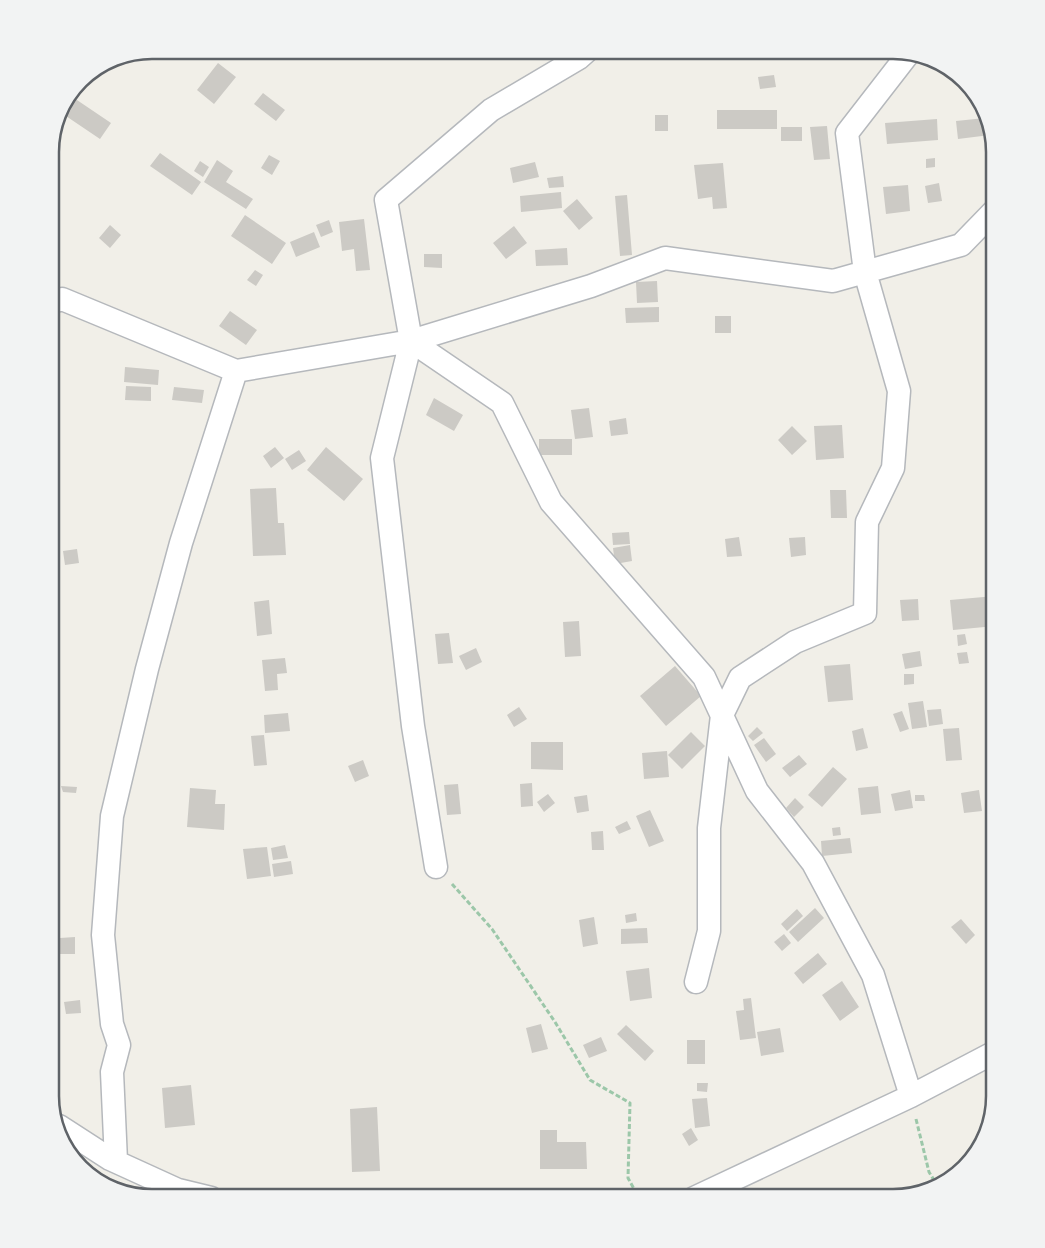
<svg xmlns="http://www.w3.org/2000/svg" width="1045" height="1248" font-family="Barlow,sans-serif">
<style>
.building{fill:#cccac5}
.lines{fill:none;stroke-linecap:round;stroke-linejoin:round}
.minor-casing{stroke:#b5b8bc;stroke-width:25}
.path{stroke:#9cc7a9;stroke-width:3;stroke-dasharray:5 2.5;stroke-linecap:butt}
.minor{stroke:#fff;stroke-width:22}
.rim{fill:none;stroke:#5f6368;stroke-width:2.5}
</style>
<rect width="100%" height="100%" fill="#f1efe8"/>
<!-- building -->
<path class="building" d="M 218,63 L 236,77 L 214,104 L 197,90 Z
M 774,75 L 776,87 L 760,89 L 758,77 Z
M 263,93 L 285,110 L 276,121 L 254,104 Z
M 71,96 L 111,123 L 100,139 L 60,112 Z
M 717,110 L 777,110 L 777,129 L 717,129 Z
M 655,115 L 668,115 L 668,131 L 655,131 Z
M 985,118 L 990,135 L 958,139 L 956,121 Z
M 937,119 L 938,140 L 887,144 L 885,123 Z
M 827,126 L 830,159 L 814,160 L 810,127 Z
M 781,127 L 802,127 L 802,141 L 781,141 Z
M 160,153 L 201,182 L 192,195 L 150,166 Z
M 269,155 L 280,161 L 272,175 L 261,168 Z
M 935,158 L 935,167 L 926,168 L 926,159 Z
M 217,160 L 233,171 L 226,182 L 253,199 L 246,209 L 204,182 Z
M 200,161 L 209,167 L 203,177 L 194,171 Z
M 535,162 L 539,177 L 513,183 L 510,168 Z
M 723,163 L 727,208 L 713,209 L 712,197 L 698,199 L 694,165 Z
M 563,176 L 564,187 L 549,188 L 547,178 Z
M 939,183 L 942,201 L 928,203 L 925,186 Z
M 908,185 L 910,211 L 886,214 L 883,187 Z
M 561,192 L 562,208 L 521,212 L 520,196 Z
M 627,195 L 632,255 L 620,256 L 615,196 Z
M 577,199 L 593,218 L 579,230 L 563,211 Z
M 245,215 L 286,243 L 272,264 L 231,236 Z
M 364,219 L 370,270 L 356,271 L 354,249 L 342,251 L 339,222 Z
M 329,220 L 333,232 L 321,237 L 316,225 Z
M 110,225 L 121,235 L 110,248 L 99,238 Z
M 514,226 L 527,243 L 506,259 L 493,243 Z
M 314,232 L 320,247 L 296,257 L 290,242 Z
M 567,248 L 568,265 L 536,266 L 535,250 Z
M 424,254 L 442,254 L 442,268 L 424,267 Z
M 255,270 L 263,275 L 256,286 L 247,280 Z
M 657,281 L 658,302 L 637,303 L 636,282 Z
M 659,307 L 659,322 L 626,323 L 625,308 Z
M 230,311 L 257,330 L 246,345 L 219,326 Z
M 715,316 L 731,316 L 731,333 L 715,333 Z
M 125,367 L 159,370 L 158,385 L 124,382 Z
M 126,386 L 151,387 L 151,401 L 125,400 Z
M 174,387 L 204,390 L 202,403 L 172,400 Z
M 434,398 L 463,415 L 454,431 L 426,415 Z
M 589,408 L 593,437 L 575,439 L 571,410 Z
M 626,418 L 628,434 L 611,436 L 609,421 Z
M 842,425 L 844,458 L 816,460 L 814,426 Z
M 792,426 L 807,441 L 792,455 L 778,440 Z
M 539,439 L 572,439 L 572,455 L 539,455 Z
M 275,447 L 284,458 L 271,468 L 263,456 Z
M 326,447 L 363,479 L 344,501 L 307,470 Z
M 299,450 L 306,461 L 292,470 L 285,459 Z
M 276,488 L 278,523 L 284,523 L 286,555 L 253,556 L 250,489 Z
M 830,490 L 846,490 L 847,518 L 831,518 Z
M 629,532 L 630,544 L 613,545 L 612,533 Z
M 739,537 L 742,556 L 727,557 L 725,539 Z
M 805,537 L 806,555 L 791,557 L 789,538 Z
M 630,545 L 632,561 L 615,564 L 613,548 Z
M 77,549 L 79,563 L 65,565 L 63,551 Z
M 995,596 L 995,626 L 953,630 L 950,600 Z
M 918,599 L 919,620 L 902,621 L 900,600 Z
M 269,600 L 272,634 L 257,636 L 254,602 Z
M 579,621 L 581,656 L 565,657 L 563,622 Z
M 449,633 L 453,663 L 438,664 L 435,634 Z
M 965,634 L 967,644 L 958,646 L 957,635 Z
M 986,644 L 995,644 L 995,702 L 986,703 Z
M 476,648 L 482,662 L 466,670 L 459,656 Z
M 920,651 L 922,666 L 905,669 L 902,654 Z
M 967,652 L 969,663 L 959,664 L 957,653 Z
M 285,658 L 287,673 L 277,674 L 278,690 L 265,691 L 262,660 Z
M 850,664 L 853,700 L 828,702 L 824,666 Z
M 675,666 L 701,696 L 666,726 L 640,696 Z
M 904,674 L 914,674 L 914,684 L 904,685 Z
M 923,701 L 927,727 L 912,729 L 908,703 Z
M 519,707 L 527,719 L 514,727 L 507,715 Z
M 941,709 L 943,724 L 929,726 L 927,710 Z
M 902,711 L 909,729 L 900,732 L 893,714 Z
M 288,713 L 290,731 L 265,733 L 264,715 Z
M 757,727 L 763,733 L 753,741 L 748,736 Z
M 863,728 L 868,748 L 856,751 L 852,731 Z
M 959,728 L 962,760 L 946,761 L 943,729 Z
M 691,732 L 705,746 L 682,769 L 668,755 Z
M 264,735 L 267,765 L 254,766 L 251,736 Z
M 764,738 L 776,754 L 766,762 L 754,745 Z
M 531,742 L 563,742 L 563,770 L 531,769 Z
M 667,751 L 669,777 L 644,779 L 642,753 Z
M 799,755 L 807,764 L 790,777 L 782,768 Z
M 363,760 L 369,776 L 355,782 L 348,766 Z
M 833,767 L 847,779 L 822,807 L 808,795 Z
M 532,783 L 533,806 L 521,807 L 520,784 Z
M 458,784 L 461,814 L 447,815 L 444,785 Z
M 61,786 L 77,787 L 76,793 L 63,792 Z
M 878,786 L 881,813 L 861,815 L 858,788 Z
M 190,788 L 216,790 L 215,804 L 225,804 L 224,830 L 187,827 Z
M 910,790 L 913,808 L 895,811 L 891,794 Z
M 979,790 L 982,811 L 964,813 L 961,793 Z
M 548,794 L 555,803 L 544,812 L 537,802 Z
M 587,795 L 589,811 L 577,813 L 574,797 Z
M 915,795 L 924,795 L 925,801 L 915,801 Z
M 795,798 L 804,807 L 794,817 L 786,808 Z
M 650,810 L 664,841 L 649,847 L 636,816 Z
M 627,821 L 631,829 L 619,834 L 615,827 Z
M 840,827 L 841,835 L 833,836 L 832,828 Z
M 603,831 L 604,850 L 592,850 L 591,832 Z
M 850,838 L 852,853 L 822,856 L 821,841 Z
M 285,845 L 288,858 L 273,860 L 271,848 Z
M 267,847 L 271,876 L 247,879 L 243,849 Z
M 291,861 L 293,874 L 274,877 L 272,864 Z
M 815,908 L 824,918 L 798,942 L 789,932 Z
M 797,909 L 803,916 L 787,931 L 781,924 Z
M 636,913 L 637,921 L 626,923 L 625,915 Z
M 594,917 L 598,944 L 583,947 L 579,920 Z
M 961,919 L 975,935 L 966,944 L 951,927 Z
M 647,928 L 648,943 L 621,944 L 621,929 Z
M 784,934 L 791,943 L 782,951 L 774,942 Z
M 75,937 L 75,954 L 60,954 L 60,938 Z
M 818,953 L 827,964 L 803,984 L 794,973 Z
M 649,968 L 652,998 L 630,1001 L 626,971 Z
M 842,981 L 859,1007 L 840,1021 L 822,995 Z
M 751,998 L 756,1038 L 740,1040 L 736,1011 L 744,1010 L 743,999 Z
M 80,1000 L 81,1013 L 66,1014 L 64,1002 Z
M 541,1024 L 548,1049 L 532,1053 L 526,1028 Z
M 626,1025 L 654,1051 L 645,1061 L 617,1034 Z
M 780,1028 L 784,1052 L 761,1056 L 757,1032 Z
M 601,1037 L 607,1051 L 589,1058 L 583,1045 Z
M 687,1040 L 705,1040 L 705,1064 L 687,1064 Z
M 697,1083 L 708,1083 L 707,1092 L 697,1091 Z
M 191,1085 L 195,1125 L 165,1128 L 162,1088 Z
M 707,1098 L 710,1126 L 695,1128 L 692,1099 Z
M 377,1107 L 380,1171 L 352,1172 L 350,1109 Z
M 691,1128 L 698,1140 L 689,1146 L 682,1134 Z
M 540,1130 L 557,1130 L 557,1142 L 586,1142 L 587,1169 L 540,1169 Z"/>
<g class="lines">
<!-- minor casing -->
<g class="minor-casing">
<path id="minor" d="M 50,303 L 62,299 L 236,371 L 411,341 L 386,200 L 491,110 L 579,58 L 588,50
M 411,341 L 382,458 L 413,726 L 436,867
M 696,982 L 709,931 L 709,828 L 722,715 L 740,678 L 795,642 L 865,613 L 867,522 L 893,468 L 899,391 L 865,272 L 847,133 L 909,53
M 911,1096 L 873,975 L 813,863 L 757,791 L 704,677 L 551,502 L 502,403 L 411,341 L 591,286 L 665,258 L 833,281 L 961,245 L 995,210
M 59,1126 L 110,1159 L 178,1190 L 211,1198
M 116,1161 L 112,1072 L 119,1045 L 112,1024 L 103,935 L 112,816 L 147,669 L 181,543 L 236,371
M 694,1198 L 911,1096 L 995,1052"/>
</g>
<!-- path -->
<path class="path" d="M 452,884 L 492,929 L 555,1022 L 590,1080 L 630,1103 L 628,1178 L 639,1198
M 916,1119 L 929,1172 L 937,1185"/>
<!-- minor -->
<use href="#minor" class="minor"/>
</g>
<!-- crop -->
<path d="M0 0H1045V1248H0ZM152 59H893A93 93 0 0 1 986 152V1096A93 93 0 0 1 893 1189H152A93 93 0 0 1 59 1096V152A93 93 0 0 1 152 59Z" fill="#f2f3f3" fill-rule="evenodd"/>
<path class="rim" d="M152 59H893A93 93 0 0 1 986 152V1096A93 93 0 0 1 893 1189H152A93 93 0 0 1 59 1096V152A93 93 0 0 1 152 59Z"/>
</svg>
